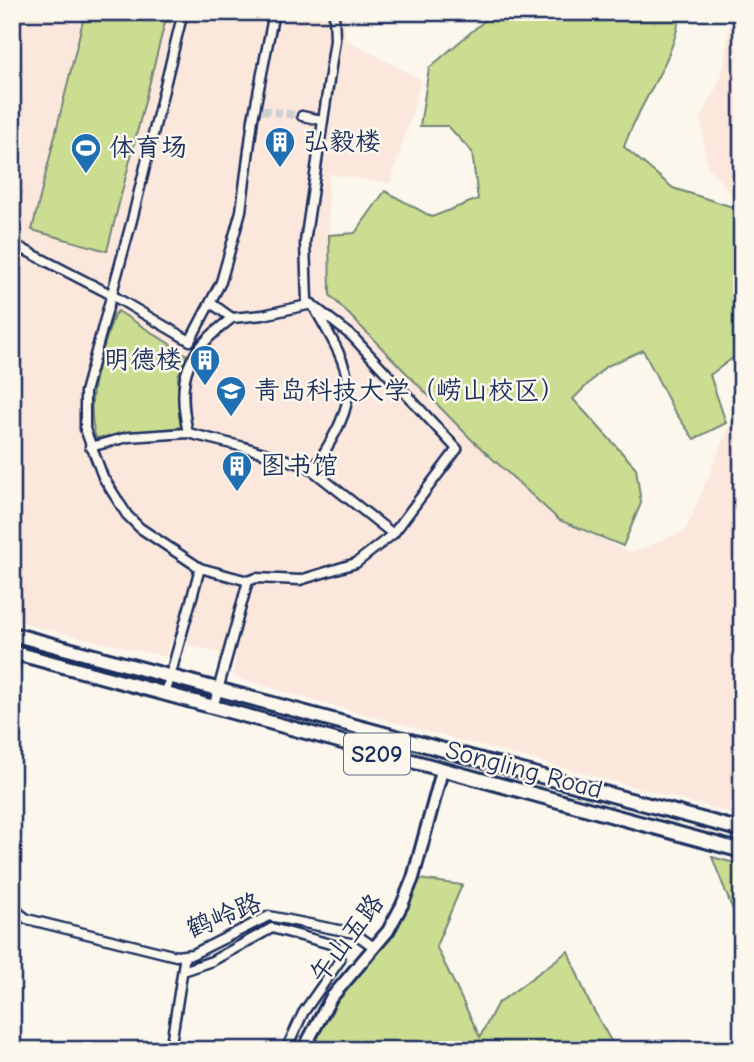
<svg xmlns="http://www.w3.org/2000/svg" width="754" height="1062" font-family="'Comic Neue','LXGW WenKai TC',sans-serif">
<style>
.built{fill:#fce7dd}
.green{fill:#cbdd91;stroke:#738678;stroke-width:2}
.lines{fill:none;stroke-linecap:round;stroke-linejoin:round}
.minor-tunnel{stroke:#cecfd0;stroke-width:8;stroke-dasharray:8 4;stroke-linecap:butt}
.minor-casing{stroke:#1b2f5e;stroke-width:13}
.tertiary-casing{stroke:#1b2f5e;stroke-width:16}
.primary-casing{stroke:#1b2f5e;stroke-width:18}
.minor{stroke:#fbf7ec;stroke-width:8}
.tertiary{stroke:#fbf7ec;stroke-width:10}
.primary{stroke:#fbf7ec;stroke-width:12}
.labels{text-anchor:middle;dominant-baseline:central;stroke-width:5;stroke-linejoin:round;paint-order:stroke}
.shield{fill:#fbf7ec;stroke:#5e6b89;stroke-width:2}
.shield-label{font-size:24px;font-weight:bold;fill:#1b2f5e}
.poi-label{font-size:26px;fill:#1b2f5e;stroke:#fbf7ec;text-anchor:start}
.street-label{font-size:26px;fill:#1b2f5e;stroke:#fbf7ec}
</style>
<rect width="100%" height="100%" fill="#fbf7ec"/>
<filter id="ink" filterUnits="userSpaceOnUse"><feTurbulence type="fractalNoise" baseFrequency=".0143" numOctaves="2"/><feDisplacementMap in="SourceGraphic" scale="14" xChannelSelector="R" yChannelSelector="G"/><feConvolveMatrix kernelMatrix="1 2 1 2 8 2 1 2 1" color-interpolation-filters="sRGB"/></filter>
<g filter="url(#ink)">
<!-- built -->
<path class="built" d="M 12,12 L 346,12 L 345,39 L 422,80 L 390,183 L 328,174 L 330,295 L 559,520 L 631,553 L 686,530 L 742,397 L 742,816 L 322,703 L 233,676 L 236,657 L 171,640 L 165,657 L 33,626 L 12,618 L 12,320 L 16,308 L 16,243 L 12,242 Z
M 732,12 L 742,12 L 742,207 L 707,166 L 701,119 L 722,75 Z"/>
<!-- green -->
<path class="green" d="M 85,12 L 174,12 L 171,22 L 165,22 L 107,251 L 32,230 Z
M 489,12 L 680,12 C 676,59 639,102 624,147 L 673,188 L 742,210 L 742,351 L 710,375 L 726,423 L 694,439 L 673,409 L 643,350 L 605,367 L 573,399 L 636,468 L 641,503 L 623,546 L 559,520 L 471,439 L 330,295 L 329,235 L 355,233 L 385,191 L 432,217 L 478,199 L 472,152 L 448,126 L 420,126 L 429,68 L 490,16 Z
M 118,311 L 187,355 L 178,376 L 181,427 L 96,438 C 83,397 102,354 114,315 Z
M 712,857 L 742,865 L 742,933 Z
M 419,879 L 462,885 L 436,946 L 480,1037 L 497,1004 L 568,951 L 588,1000 L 616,1050 L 309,1050 L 337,994 L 385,941 Z"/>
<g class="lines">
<!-- minor-tunnel -->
<path class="minor-tunnel" d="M 262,110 L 302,116"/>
<!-- minor casing -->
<g class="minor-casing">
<path id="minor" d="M 183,12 L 132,220 L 85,392 L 85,429 L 103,477 L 127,515 L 140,528 L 200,568 L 248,581 L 256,578 L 300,580 L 356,563 L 393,534 L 457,449 L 352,336 L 307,301 L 305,242 L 335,40 L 334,12
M 257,12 L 273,17
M 302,116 L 321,120
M 15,245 L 110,294 L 190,341 L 221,282 L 241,211 L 253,119 L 274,12
M 211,303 L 232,318 L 263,315 L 312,304 C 357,381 363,393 313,470
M 188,433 C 176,376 186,353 232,318
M 90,447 L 128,437 L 188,433 L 244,447 L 307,466 L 393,534
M 12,674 L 18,654
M 165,695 L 200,568
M 213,708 L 248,581
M 12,901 L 19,913 L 27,919 L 176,956 L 193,954 L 269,916 L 354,933 L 374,947
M 12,940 L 19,913
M 183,971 L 212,961 L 272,928 L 334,945 L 340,960 L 303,1013 L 286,1050
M 170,1050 L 185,955"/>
</g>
<!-- tertiary casing -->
<g class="tertiary-casing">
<path id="tertiary" d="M 303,1050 L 331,998 L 388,931 L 402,905 L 413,878 L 442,771"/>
</g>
<!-- primary casing -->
<g class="primary-casing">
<path id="primary" d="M 12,634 L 742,830
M 12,652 L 742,851"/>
</g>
<!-- minor -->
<use href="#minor" class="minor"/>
<!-- tertiary -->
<use href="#tertiary" class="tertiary"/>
<!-- primary -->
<use href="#primary" class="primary"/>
</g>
</g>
<!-- icons -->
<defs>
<g id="building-pin" transform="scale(1.575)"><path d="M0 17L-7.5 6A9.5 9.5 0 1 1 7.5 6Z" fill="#1f6fb2" stroke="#fbf7ec"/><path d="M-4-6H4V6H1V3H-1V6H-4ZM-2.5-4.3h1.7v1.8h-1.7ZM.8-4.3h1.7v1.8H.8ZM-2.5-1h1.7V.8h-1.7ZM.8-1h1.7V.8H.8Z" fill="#fff"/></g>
<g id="stadium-pin" transform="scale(1.575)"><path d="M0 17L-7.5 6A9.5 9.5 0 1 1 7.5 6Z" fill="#1f6fb2" stroke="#fbf7ec"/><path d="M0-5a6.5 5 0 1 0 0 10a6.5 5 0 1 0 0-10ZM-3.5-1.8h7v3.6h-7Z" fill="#fff"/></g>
<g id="university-pin" transform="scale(1.575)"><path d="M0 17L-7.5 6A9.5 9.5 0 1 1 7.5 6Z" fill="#1f6fb2" stroke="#fbf7ec"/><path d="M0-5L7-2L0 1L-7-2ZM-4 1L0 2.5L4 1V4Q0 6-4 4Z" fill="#fff"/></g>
</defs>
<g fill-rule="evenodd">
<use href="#building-pin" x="280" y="142"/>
<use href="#stadium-pin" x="86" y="148"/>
<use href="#building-pin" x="205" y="360"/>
<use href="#university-pin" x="231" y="391"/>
<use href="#building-pin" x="237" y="466"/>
</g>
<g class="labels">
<!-- shield labels -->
<rect class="shield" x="344" y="733.5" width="66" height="41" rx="5"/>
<g class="shield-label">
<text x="377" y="754">S209</text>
</g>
<!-- poi labels -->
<g class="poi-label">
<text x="303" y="142">弘毅楼</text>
<text x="109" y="148">体育场</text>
<text x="182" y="360" text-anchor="end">明德楼</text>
<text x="254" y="391">青岛科技大学（崂山校区）</text>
<text x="260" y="466">图书馆</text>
</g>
<!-- street labels -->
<g class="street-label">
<text transform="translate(524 770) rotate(15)">Songling Road</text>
<text transform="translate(224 916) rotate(-22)">鹤岭路</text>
<text transform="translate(347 939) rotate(-53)">午山五路</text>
</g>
</g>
<!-- margin -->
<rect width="754" height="1062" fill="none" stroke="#fbf7ec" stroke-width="42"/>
<rect x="21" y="21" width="712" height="1020" fill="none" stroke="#1b2f5e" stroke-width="2.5" filter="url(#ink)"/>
</svg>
